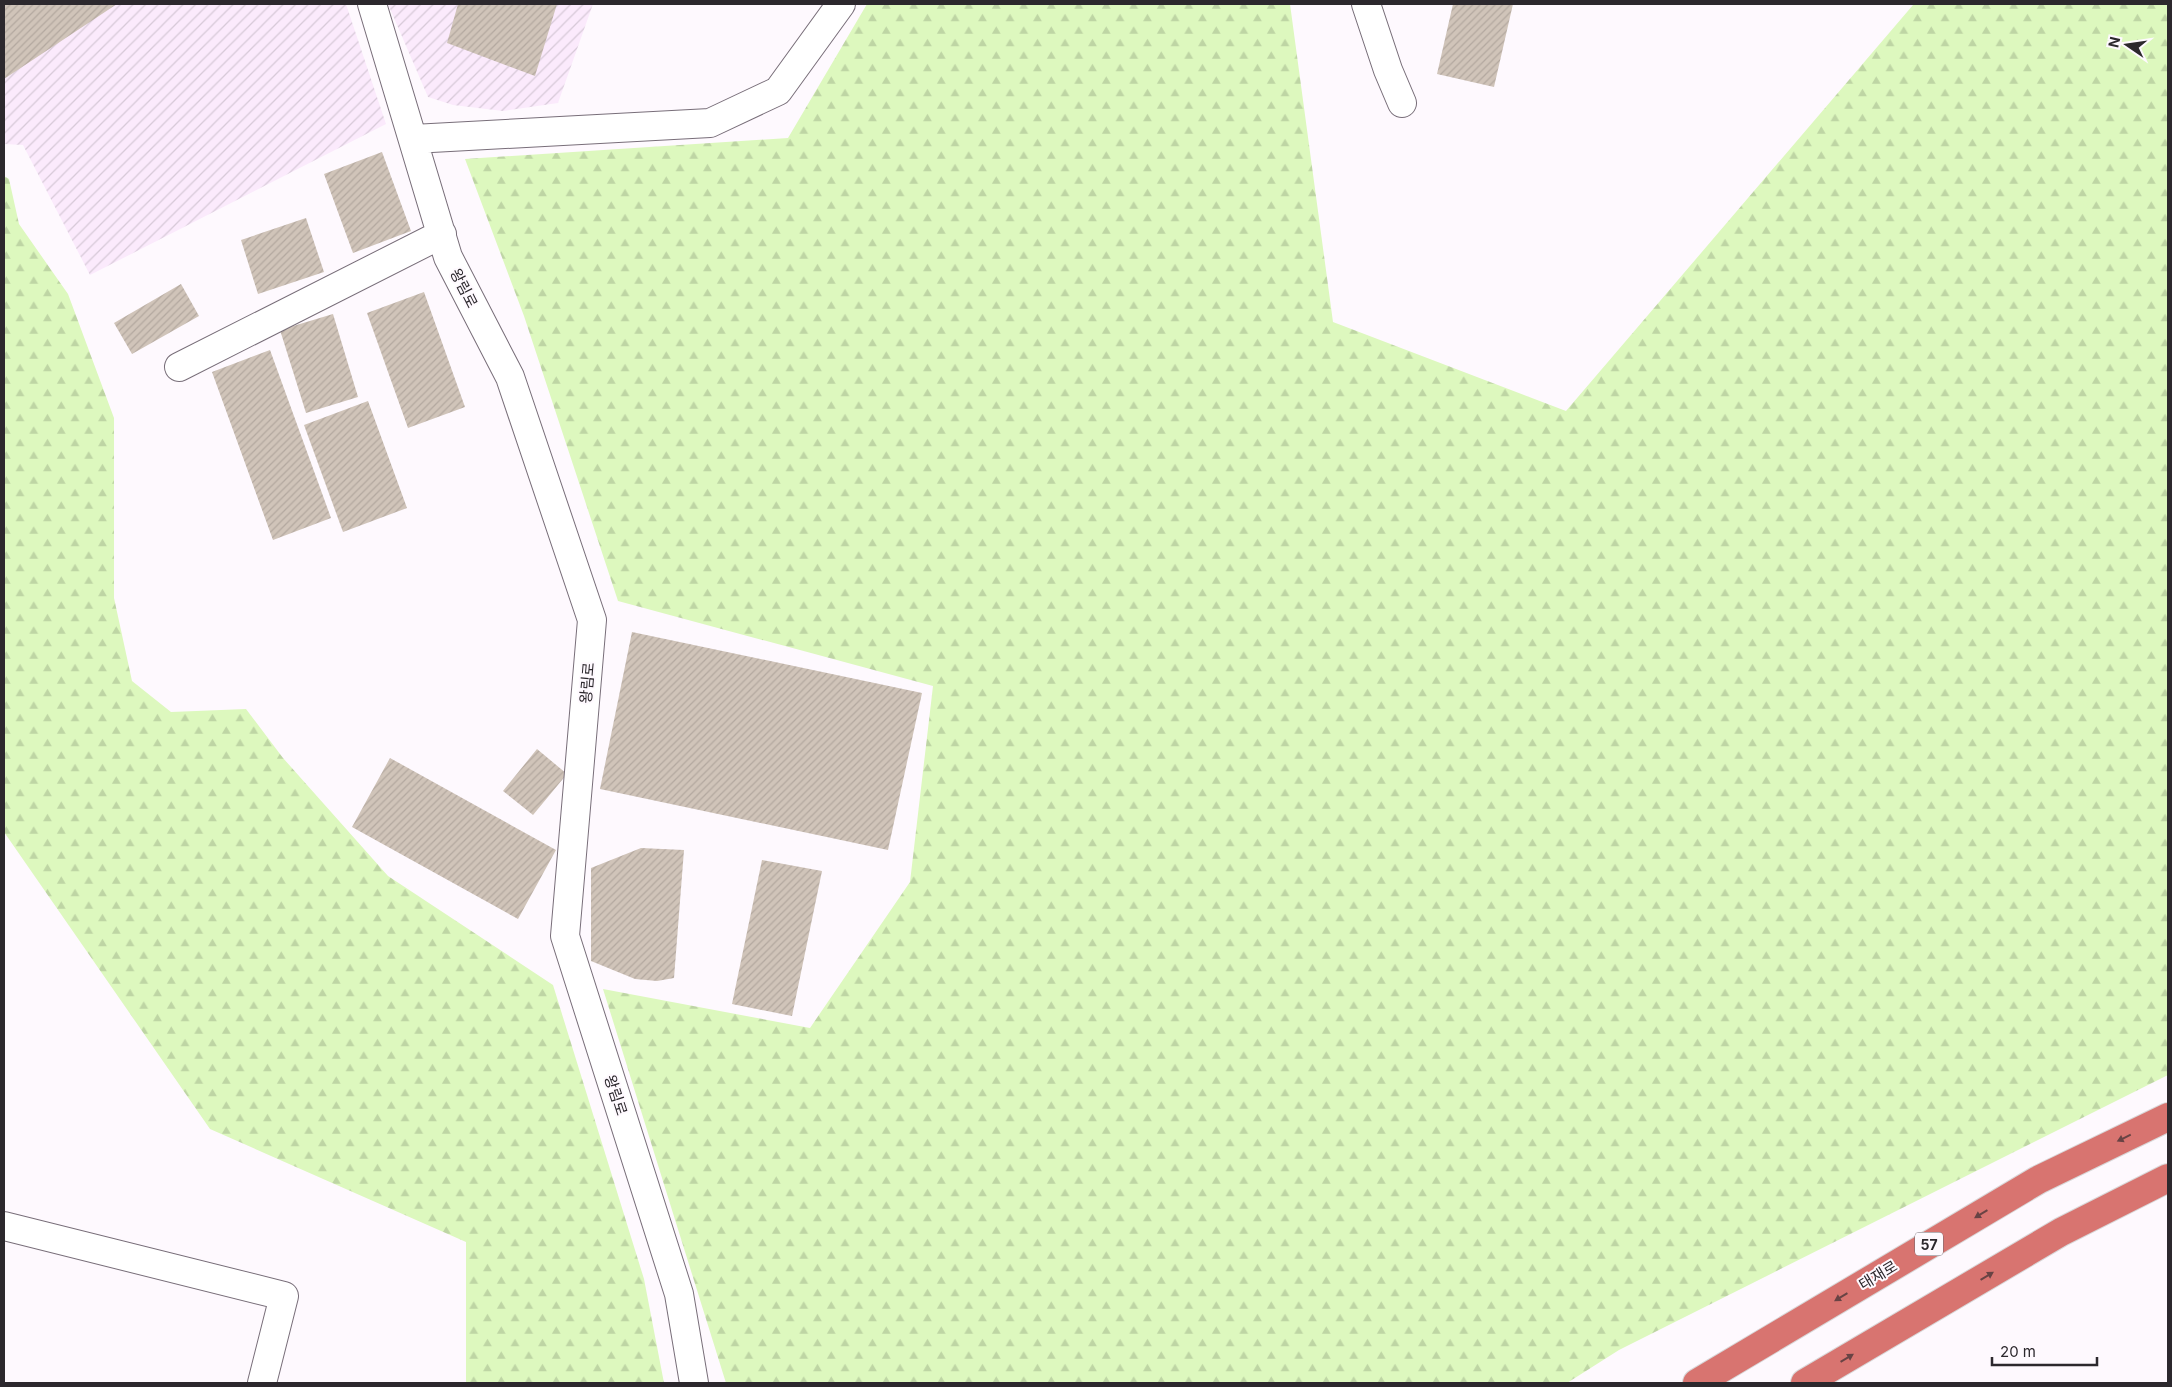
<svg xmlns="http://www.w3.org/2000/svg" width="2172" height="1387" font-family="Inter,'Noto Sans KR',sans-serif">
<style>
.industrial{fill:url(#industrial-furrows)}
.forest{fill:url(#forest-firs)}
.building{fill:url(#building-hatch)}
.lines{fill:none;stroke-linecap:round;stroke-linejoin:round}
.minor-casing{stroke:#786e79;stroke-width:30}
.highway-casing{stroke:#d9d8d9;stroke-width:30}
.minor{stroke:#fff;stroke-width:28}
.highway{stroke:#d87470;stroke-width:28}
.oneway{fill:#684344}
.labels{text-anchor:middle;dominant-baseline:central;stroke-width:4;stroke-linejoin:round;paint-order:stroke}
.shield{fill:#fef9fe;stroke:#6b676c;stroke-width:1}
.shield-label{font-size:14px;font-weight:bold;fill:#2c282d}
.street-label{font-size:15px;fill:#2c282d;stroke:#fef9fe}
</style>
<defs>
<pattern id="industrial-furrows" width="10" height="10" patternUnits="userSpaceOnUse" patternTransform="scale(1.25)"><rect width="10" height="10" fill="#fbeafc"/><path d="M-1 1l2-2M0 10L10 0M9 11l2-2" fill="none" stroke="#d7c9d8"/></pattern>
<pattern id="forest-firs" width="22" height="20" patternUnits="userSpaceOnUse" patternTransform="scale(1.25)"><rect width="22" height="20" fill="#ddf8be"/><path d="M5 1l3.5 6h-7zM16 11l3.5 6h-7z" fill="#bed5a4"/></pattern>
<pattern id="building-hatch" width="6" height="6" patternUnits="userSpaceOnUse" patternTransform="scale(1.25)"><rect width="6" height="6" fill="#d0c4b9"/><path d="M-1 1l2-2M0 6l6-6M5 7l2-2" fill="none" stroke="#b3a89f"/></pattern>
</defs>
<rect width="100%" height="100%" fill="#fef9fe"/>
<!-- industrial -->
<path class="industrial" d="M 4,4 L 346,4 L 386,124 L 90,275 L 23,145 L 4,144 Z
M 388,4 L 593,4 L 558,103 L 503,111 L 453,105 L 428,97 Z"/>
<!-- forest -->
<path class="forest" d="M 867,4 L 1290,4 L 1333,322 L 1566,411 L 1913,5 L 1906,4 L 2168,4 L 2168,1075 L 1619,1350 L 1567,1383 L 726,1383 L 603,989 L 810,1028 L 910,882 L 933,686 L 618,601 L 524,316 L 465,159 L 788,138 Z
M 4,176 L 9,179 L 19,224 L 68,294 L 114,418 L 114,598 L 132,681 L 171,712 L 246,709 L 283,758 L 388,876 L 553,985 L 644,1279 L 664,1383 L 466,1383 L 466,1242 L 210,1129 L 4,832 Z"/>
<!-- building -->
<path class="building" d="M 4,4 L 117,4 L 4,79 Z
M 458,4 L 557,4 L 535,76 L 447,43 Z
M 1453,4 L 1513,4 L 1494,87 L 1437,74 Z
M 382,152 L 411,231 L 353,253 L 324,174 Z
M 306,218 L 324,272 L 258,294 L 241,240 Z
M 181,284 L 199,316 L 132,354 L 114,323 Z
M 424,292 L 465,407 L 408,428 L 367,313 Z
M 333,314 L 358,397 L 306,413 L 280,330 Z
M 270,350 L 331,518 L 273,540 L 212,372 Z
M 368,401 L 407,508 L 343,532 L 304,425 Z
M 632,632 L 922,693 L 888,850 L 600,789 Z
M 537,749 L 567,774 L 533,815 L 503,791 Z
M 390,758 L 556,850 L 518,919 L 352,827 Z
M 641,848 L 684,850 L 674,978 L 657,981 L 635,979 L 591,961 L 591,868 Z
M 762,860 L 822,871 L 792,1016 L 732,1004 Z"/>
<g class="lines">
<!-- minor casing -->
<g class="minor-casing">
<path id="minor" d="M 372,4 L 448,257 L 510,377 L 592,620 L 565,936 L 679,1294 L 694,1383
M 1366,4 L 1388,70 L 1402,103
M 413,139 L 710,123 L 778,91 L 841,4
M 179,367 L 442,234
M 4,1226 L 284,1296 L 262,1383"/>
</g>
<!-- highway casing -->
<g class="highway-casing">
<path id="highway" d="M 1697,1383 L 2038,1180 L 2168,1117
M 1805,1383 L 2061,1232 L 2168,1178"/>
</g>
<!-- minor -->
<use href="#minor" class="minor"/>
<!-- highway -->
<use href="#highway" class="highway"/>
</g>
<!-- one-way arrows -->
<defs><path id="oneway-solid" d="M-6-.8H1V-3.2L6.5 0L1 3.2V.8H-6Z" transform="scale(1.25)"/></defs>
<g class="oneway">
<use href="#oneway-solid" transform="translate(2124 1138) rotate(154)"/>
<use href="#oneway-solid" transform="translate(1981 1214) rotate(149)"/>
<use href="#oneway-solid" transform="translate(1987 1276) rotate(-31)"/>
<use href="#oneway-solid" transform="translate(1841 1297) rotate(149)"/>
<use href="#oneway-solid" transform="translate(1847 1358) rotate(-31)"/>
</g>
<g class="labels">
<!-- shield labels -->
<rect class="shield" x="1915" y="1232.5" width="28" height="23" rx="4"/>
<g class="shield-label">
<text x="1929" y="1244">57</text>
</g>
<!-- street labels -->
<g class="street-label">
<text transform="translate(464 288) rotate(63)">왕림로</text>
<text transform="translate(587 683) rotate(-85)">왕림로</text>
<text transform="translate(616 1095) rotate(72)">왕림로</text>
<text transform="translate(1878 1275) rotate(-31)">태재로</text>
</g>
</g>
<!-- border -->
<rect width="2172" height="1387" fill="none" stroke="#2c282d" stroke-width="10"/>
<!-- north arrow -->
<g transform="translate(2127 45) rotate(283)" stroke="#fef9fe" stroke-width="4" paint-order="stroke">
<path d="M0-4L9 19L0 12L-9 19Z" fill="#2c282d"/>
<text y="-8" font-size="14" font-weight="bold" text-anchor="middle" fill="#2c282d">N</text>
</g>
<!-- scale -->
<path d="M1992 1357v8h105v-8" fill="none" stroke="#2c282d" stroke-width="2.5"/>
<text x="2000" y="1357" font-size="15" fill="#2c282d" stroke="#fef9fe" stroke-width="4" paint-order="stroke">20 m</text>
</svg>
